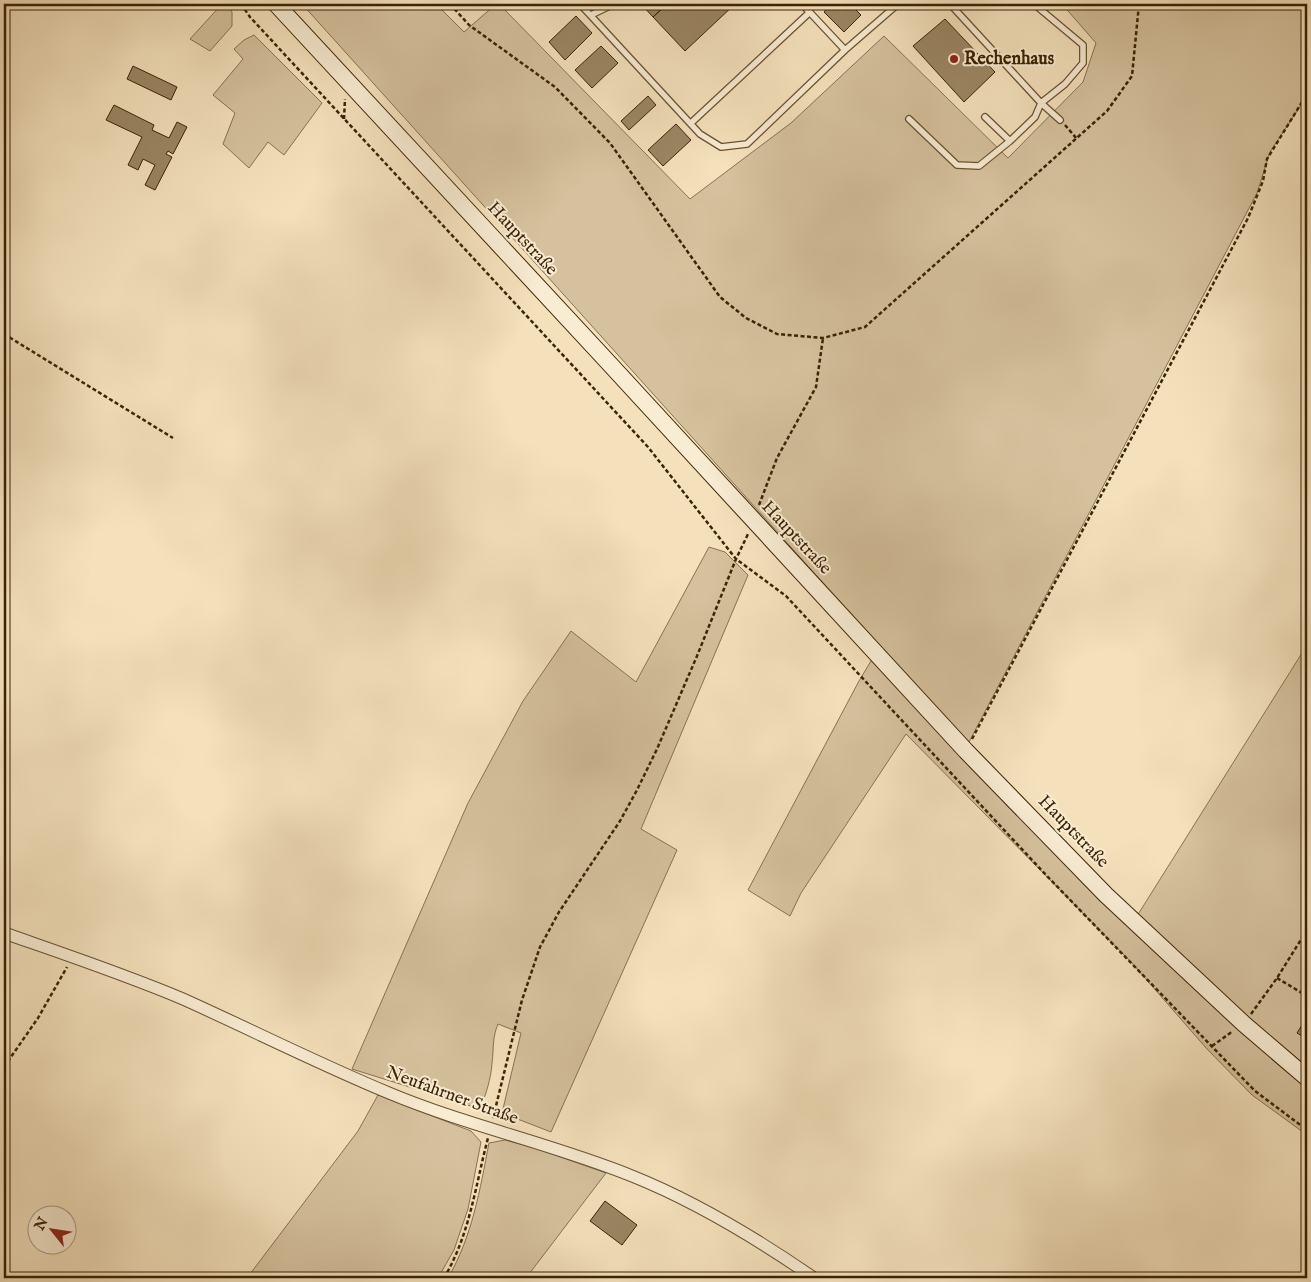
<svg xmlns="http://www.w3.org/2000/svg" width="1311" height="1282" font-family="'IM FELL English',serif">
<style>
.green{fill:#d5c19d;stroke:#887250}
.building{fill:#9b8664;stroke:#3b2304}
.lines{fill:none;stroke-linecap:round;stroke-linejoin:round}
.service-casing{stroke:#695232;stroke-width:8}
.minor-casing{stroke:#695232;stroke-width:13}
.secondary-casing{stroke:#3b2304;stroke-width:18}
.path{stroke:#3b2304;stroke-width:2.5;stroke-dasharray:4 2.5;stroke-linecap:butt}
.service{stroke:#f8ecd3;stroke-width:5.5}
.minor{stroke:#f8ecd3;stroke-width:11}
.secondary{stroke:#f8ecd3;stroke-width:16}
.poi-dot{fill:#8f2418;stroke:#f8ecd3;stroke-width:2}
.labels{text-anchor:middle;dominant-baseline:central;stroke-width:4;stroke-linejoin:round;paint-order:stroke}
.poi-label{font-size:18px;font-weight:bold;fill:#3b2304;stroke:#f8ecd3;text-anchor:start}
.street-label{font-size:18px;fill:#3b2304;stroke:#f8ecd3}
</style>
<rect width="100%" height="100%" fill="#f4e1bc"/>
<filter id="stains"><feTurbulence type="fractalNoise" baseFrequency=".004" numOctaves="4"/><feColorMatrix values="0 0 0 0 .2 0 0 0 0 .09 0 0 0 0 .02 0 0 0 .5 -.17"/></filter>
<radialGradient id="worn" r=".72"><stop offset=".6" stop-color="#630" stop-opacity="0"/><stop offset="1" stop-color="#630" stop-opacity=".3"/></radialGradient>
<!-- green -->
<path class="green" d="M 222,4 L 227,4 L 232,12 L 232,26 L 210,51 L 190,39 Z
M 302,4 L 436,4 L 464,32 L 496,4 L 499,4 L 690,199 L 791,123 L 884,36 L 1008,158 L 1083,82 L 1096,43 L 1062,4 L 1307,4 L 1307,96 L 1270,152 L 1257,193 L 969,742 L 1137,916 L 1302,653 L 1307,655 L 1307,1135 L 1252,1095 L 1207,1049 L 1131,962 L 906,734 L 801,893 L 790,916 L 748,890 L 859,681 L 880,646 Z
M 254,35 L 322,103 L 284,155 L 268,142 L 249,168 L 223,144 L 235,113 L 213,95 L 243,59 L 234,49 L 244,40 Z
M 709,547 L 725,552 L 748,575 L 641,829 L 677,850 L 551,1132 L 502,1113 L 521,1033 L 498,1024 C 492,1038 494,1048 492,1063 C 491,1079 486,1094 480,1109 L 352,1069 L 468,803 L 523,701 L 571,631 L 636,682 Z
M 378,1095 L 471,1131 L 481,1142 L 468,1209 L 454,1250 L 438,1278 L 247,1278 L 358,1131 Z
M 505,1140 L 538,1149 L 606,1173 L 526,1278 L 448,1278 C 472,1237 480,1190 489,1143 Z"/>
<!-- building -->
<path class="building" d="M 641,4 L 667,4 L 653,17 Z
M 667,4 L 735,4 L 685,51 L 653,17 Z
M 831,4 L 850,4 L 861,15 L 844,32 L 824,12 Z
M 576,16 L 592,33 L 565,60 L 549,42 Z
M 945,19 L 995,72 L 964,102 L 913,46 Z
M 601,46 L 618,63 L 592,88 L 575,70 Z
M 133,66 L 177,87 L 171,100 L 127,79 Z
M 648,96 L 656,105 L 629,130 L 621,121 Z
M 114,105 L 154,125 L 152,130 L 169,138 L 177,122 L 187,127 L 173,154 L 168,151 L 166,154 L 172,157 L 155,190 L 145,185 L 155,165 L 143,159 L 138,170 L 128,165 L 142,137 L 106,120 Z
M 676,124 L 691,140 L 663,166 L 648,150 Z
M 1307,1017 L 1307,1039 L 1297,1033 Z
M 605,1201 L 637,1225 L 622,1245 L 590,1221 Z"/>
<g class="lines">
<!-- service casing -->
<g class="service-casing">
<path id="service" d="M 580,4 L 700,134 L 721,147 L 747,144 L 845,50 L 898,4
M 802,4 L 845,50
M 950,4 L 1041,103 L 1035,117 L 1010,141 L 985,117
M 1012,4 L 1017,4
M 1034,4 L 1083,45 L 1083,63 L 1065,84 L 1041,103 L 1060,120
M 591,15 L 614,4
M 909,119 L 957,165 L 979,166 L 1010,141
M 691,123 L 810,12"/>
</g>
<!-- minor casing -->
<g class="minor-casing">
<path id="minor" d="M 4,933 C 64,954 124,974 183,999 C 252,1030 319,1064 389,1093 C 468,1126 553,1144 632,1176 C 697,1202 756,1238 814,1278"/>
</g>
<!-- secondary casing -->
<g class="secondary-casing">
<path id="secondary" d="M 276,4 L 607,361 L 966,751 L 1106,895 L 1244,1024 L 1307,1078"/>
</g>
<!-- path -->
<path class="path" d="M 241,4 L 250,17 L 648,447 L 736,559 L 786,596 L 1046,875 L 1255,1091 L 1307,1130
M 450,4 L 469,25 L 555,87 L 610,143 L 720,297 L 746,318 L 777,334 L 823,338 L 865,327 L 1107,111 L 1132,76 L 1139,4
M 344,119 L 345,99
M 1065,125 L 1077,139
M 4,334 L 173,438
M 759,505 L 777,458 L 816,387 L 823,338
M 972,739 L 1248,218 L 1263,181 L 1267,159 L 1307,94
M 1277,978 L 1307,996
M 1251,1014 L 1277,978 L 1307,930
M 1212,1046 L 1233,1031
M 4,1067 L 38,1018 L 67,967
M 493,1118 L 522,1000 L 540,947 L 559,912 L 620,821 L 637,790 L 657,749 L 697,656 L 736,559 L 748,534
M 444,1278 C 470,1234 475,1187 488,1138"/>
<!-- service -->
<use href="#service" class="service"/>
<!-- minor -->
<use href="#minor" class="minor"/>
<!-- secondary -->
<use href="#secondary" class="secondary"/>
</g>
<!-- markers -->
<circle class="poi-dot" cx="954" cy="59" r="5"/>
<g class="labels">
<!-- poi labels -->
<g class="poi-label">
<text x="964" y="59">Rechenhaus</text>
</g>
<!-- street labels -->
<g class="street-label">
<text transform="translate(522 239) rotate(47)">Hauptstraße</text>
<text transform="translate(796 538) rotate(47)">Hauptstraße</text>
<text transform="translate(1073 832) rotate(46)">Hauptstraße</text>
<text transform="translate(452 1096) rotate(20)">Neufahrner Straße</text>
</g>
</g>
<!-- margin -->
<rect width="1311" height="1282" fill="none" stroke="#f4e1bc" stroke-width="20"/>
<rect x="5" y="5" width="1301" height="1272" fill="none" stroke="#3b2304" stroke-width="2.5"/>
<rect x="10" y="10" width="1291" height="1262" fill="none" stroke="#3b2304"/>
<!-- north arrow -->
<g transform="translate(52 1230) rotate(300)"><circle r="24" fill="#f8ecd3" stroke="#ac9c80"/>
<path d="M0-4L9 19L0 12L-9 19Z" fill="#8f2418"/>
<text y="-8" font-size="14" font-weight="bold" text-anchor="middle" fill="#3b2304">N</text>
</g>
<rect width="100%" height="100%" filter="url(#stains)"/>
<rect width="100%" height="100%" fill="url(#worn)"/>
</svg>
